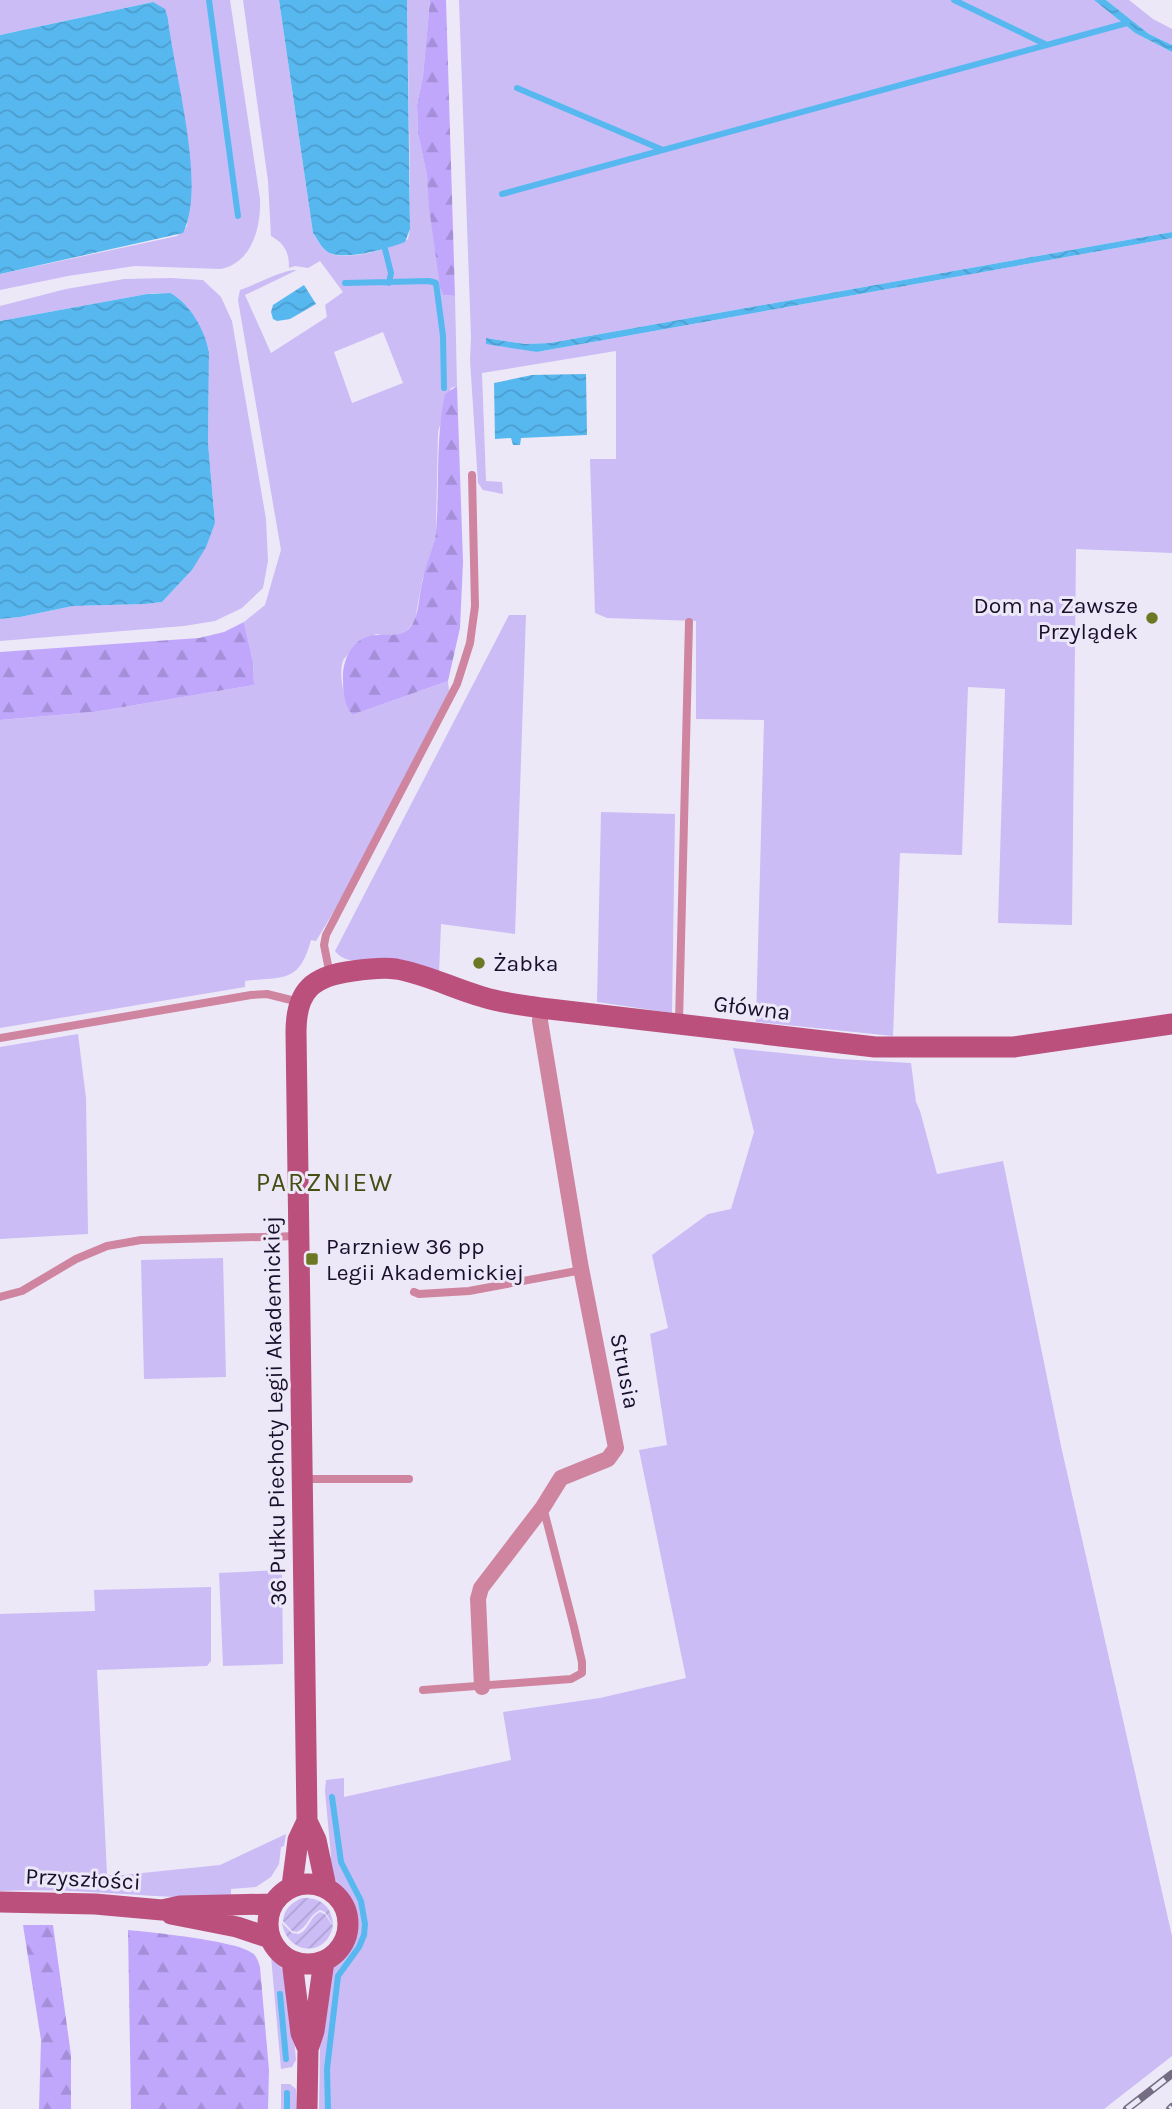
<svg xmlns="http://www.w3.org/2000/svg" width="1172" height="2109" font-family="Karla,sans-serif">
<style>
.grass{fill:#cbbcf5;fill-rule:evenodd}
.forest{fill:url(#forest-firs)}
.garden{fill:url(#garden-furrows)}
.water{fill:url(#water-waves)}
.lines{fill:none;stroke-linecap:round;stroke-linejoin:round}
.stream{stroke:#57b8f0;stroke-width:6}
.lane{stroke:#cf859f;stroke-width:8}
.street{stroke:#cf859f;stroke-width:16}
.secondary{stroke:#ba507b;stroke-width:21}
.rail-casing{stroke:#746d84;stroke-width:8}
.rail{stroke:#ece8f8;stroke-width:5;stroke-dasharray:16;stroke-linecap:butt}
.poi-dot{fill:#6c7823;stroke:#ece8f8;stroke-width:2.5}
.labels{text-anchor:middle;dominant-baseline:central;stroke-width:6;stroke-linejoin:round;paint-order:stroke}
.poi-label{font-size:23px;fill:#19102c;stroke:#ece8f8;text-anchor:start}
.street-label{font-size:23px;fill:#19102c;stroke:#ece8f8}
.quarter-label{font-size:26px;letter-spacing:2px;fill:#464e14;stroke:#ece8f8}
</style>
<defs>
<pattern id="forest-firs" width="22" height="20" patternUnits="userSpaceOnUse" patternTransform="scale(1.75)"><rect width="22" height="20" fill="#c0a7fc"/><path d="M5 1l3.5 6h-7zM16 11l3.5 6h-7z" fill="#a48fd8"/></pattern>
<pattern id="garden-furrows" width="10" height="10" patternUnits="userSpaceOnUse" patternTransform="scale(1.75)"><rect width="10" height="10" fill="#cbbcf5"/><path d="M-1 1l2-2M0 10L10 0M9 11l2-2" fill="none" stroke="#aea1d2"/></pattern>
<pattern id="water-waves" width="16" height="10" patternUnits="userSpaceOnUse" patternTransform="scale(1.75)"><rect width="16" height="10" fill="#57b8f0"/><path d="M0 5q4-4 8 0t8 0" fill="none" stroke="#4b9dce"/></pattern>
</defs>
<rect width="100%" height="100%" fill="#ece8f8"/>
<!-- grass -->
<path class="grass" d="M 0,0 L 230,0 L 260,199 C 261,226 253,262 221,269 L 135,266 L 68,276 L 0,290 L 0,274 L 177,236 L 187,226 L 188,213 L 168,19 L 153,2 L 0,35 Z
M 243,0 L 279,0 L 313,233 C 317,240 323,251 331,254 C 352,260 390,249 408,239 L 410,229 L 410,181 L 407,0 L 430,0 L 423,76 L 417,105 L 418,133 L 427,176 L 439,279 L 443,295 L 455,296 L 457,386 L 451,388 L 438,432 L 436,531 L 433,550 L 422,581 L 415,620 L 405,633 L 394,637 L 376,634 C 367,641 351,650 344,659 C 337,670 345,705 352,715 L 448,681 L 449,691 L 345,893 L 316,941 L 311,940 C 299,984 284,976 245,981 L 245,987 L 0,1028 L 0,720 L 94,712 L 254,685 L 253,662 L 244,622 L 265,605 L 281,550 L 238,300 L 240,290 C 255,285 284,269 297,270 L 245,295 L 271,353 L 327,317 L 325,305 L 343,292 L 320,261 L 308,268 L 295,266 L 289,268 C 289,252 285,244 271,236 L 268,181 ZM 383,332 L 403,383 L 352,403 L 334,352 Z
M 459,0 L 1094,0 L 1135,33 L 1172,52 L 1172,232 L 550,343 L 525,344 L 486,338 L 537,352 L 1172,238 L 1172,553 L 1076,549 L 1072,925 L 998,923 L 1005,689 L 968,687 L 962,855 L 900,853 L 893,1036 L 756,1022 L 764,720 L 696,719 L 696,621 L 607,618 L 595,613 L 590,459 L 616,459 L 616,351 L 482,373 L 486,481 L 502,482 L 503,494 L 483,490 L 478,483 L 470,360 L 471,337 Z
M 1106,0 L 1129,0 L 1153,19 L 1172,29 L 1172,45 L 1149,34 Z
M 171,278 L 203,280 L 221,297 L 232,321 L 266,519 L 268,561 L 263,588 L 242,608 L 215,621 L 184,626 L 0,641 L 0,619 L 20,617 L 73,606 L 145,604 L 162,602 L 192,570 L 215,523 L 208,443 L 209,351 C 206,336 189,303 175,296 C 166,292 156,293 147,294 L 0,321 L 0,306 L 66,289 L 124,279 Z
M 509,615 L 526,615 L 515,934 L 441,924 L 439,974 C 424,969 408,961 392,959 C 373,957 348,968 335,951 Z
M 601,812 L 675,814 L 672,1013 L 597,1002 Z
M 78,1034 L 86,1098 L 88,1234 L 0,1239 L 0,1047 Z
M 733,1048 L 840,1059 L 911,1063 L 916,1102 L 920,1111 L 937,1174 L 1003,1161 L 1061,1446 L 1172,1936 L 1172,2056 L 1104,2109 L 319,2109 L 320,2045 L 333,1968 L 354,1942 L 358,1924 L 352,1900 L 335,1880 L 325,1859 L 331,1857 L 325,1791 L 326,1780 L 344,1778 L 344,1797 L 511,1760 L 503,1712 L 600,1698 L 686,1678 L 639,1450 L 667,1445 L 650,1334 L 668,1328 L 652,1255 L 708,1214 L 731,1209 L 754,1132 Z
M 223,1258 L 226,1377 L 144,1379 L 141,1260 Z
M 282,1570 L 283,1664 L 223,1666 L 219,1573 Z
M 211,1587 L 211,1661 L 207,1666 L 97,1670 L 107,1874 L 113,1876 L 220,1865 L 286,1834 L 284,1846 L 281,1847 L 279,1864 L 271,1877 L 256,1887 L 231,1889 L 231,1898 C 154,1899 77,1887 0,1891 L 0,1614 L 95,1611 L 94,1590 Z
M 271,1956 L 283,1970 L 290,1989 L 296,2060 L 292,2067 L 281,2069 Z
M 281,2084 L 290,2084 L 296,2089 L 297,2109 L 281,2109 Z"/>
<!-- forest -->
<path class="forest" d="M 430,0 L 446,0 L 455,296 L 443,295 L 440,287 L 429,207 L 427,176 L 418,133 L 417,105 L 423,76 Z
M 457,386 L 463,562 L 460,628 L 448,681 L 352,715 C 344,704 343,692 343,679 C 342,659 354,635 378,635 C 394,634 405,639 414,621 C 420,608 419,592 423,579 C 426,563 434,549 436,532 C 440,486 435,440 445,394 Z
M 244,622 L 253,662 L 254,685 L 94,712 L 0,720 L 0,652 L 199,638 L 224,632 Z
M 23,1925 L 53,1925 L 71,2055 L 71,2109 L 39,2109 L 41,2040 Z
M 128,1930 C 150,1932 238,1941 252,1953 C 257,1956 258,1961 260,1967 L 269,2070 L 268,2109 L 131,2109 Z"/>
<!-- garden -->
<path class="garden" d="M 302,1898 C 320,1897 332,1906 333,1925 L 325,1912 L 320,1910 C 309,1915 308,1927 297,1932 L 292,1931 L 283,1921 C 284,1909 291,1903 302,1898 Z
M 320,1912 L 325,1914 L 333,1926 C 326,1959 287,1954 282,1923 L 292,1933 L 299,1934 C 309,1930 310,1916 320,1912 Z"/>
<!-- water -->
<path class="water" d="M 279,0 L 407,0 L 410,229 L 405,242 C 387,249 351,259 332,254 C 323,252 318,240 313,233 Z
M 1094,0 L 1106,0 L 1149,34 L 1172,45 L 1172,52 L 1135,33 Z
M 153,2 L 165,9 L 168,19 C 174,74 207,185 183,233 L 0,274 L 0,35 Z
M 1172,232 L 1172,238 L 537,352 L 486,344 L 486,338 L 525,344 L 550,343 Z
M 304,285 L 316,304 L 290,319 L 277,321 L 273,319 L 271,312 L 273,305 Z
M 170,293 C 190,303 205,331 209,352 L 208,443 L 215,523 L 206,547 L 192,570 L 162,602 L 145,604 L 73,606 L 20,617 L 0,619 L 0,321 L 147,294 Z
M 586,374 L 587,435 L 521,438 L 520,445 L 513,445 L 511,438 L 495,439 L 494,383 L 532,375 Z"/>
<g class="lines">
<!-- stream -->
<path class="stream" d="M 209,0 L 238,216
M 954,0 L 1047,45
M 517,88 L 663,150
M 502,194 L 1127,23
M 385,249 L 391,273 L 389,283
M 345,283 L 429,281 L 436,283 L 443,336 L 444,388
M 280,1994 L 286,2059
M 287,2109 L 287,2093
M 328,2109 L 327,2069 L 338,1976 L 359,1947 L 364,1935 L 365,1924 L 361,1901 L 341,1862 L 332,1797"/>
<!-- lane -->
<path class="lane" d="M 330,975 L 324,945 L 326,935 L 457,684 L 470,643 L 475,606 L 472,475
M 679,1022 L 689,622
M 0,1038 L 251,995 L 267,994 L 299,1002
M 414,1292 L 419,1294 L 469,1291 L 582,1270
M 0,1297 L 22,1291 L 76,1259 L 107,1246 L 141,1240 L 299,1236
M 305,1479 L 409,1479
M 423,1690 L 571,1679 L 582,1673 L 582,1662 L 574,1627 L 543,1507"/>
<!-- street -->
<path class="street" d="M 482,1687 L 478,1599 L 481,1588 L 543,1507 L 561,1478 L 608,1459 L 616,1448 L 580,1263 L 540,1021 L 541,1008"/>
<!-- secondary -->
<path class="secondary" d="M268 1924a40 40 0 1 1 80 0a40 40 0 1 1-80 0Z
M 292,1886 L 298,1840 L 307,1821
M 326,1887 L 316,1840 L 307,1821 L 296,1032 C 296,990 313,976 353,971 C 367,969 382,967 396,969 C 426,974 454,989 483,997 C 502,1003 522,1005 541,1008 L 875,1047 L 1014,1047 L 1172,1024
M 0,1902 L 95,1904 L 162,1910 L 180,1906 L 273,1904
M 171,1914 L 237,1927 L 270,1938
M 292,1961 L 301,2033 L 308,2049
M 307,2109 L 308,2049 L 314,2031 L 324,1961"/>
<!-- rail casing -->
<g class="rail-casing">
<path id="rail" d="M 1127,2109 L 1172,2074
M 1170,2109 L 1172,2107"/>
</g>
<!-- rail -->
<use href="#rail" class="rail"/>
</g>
<!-- markers -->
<g class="poi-dot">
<circle cx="1152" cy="618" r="7"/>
<circle cx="479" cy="963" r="7"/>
<rect x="305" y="1252" width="14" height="14" rx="3.5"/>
</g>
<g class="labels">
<!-- poi labels -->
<g class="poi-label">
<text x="1138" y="605" text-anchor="end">Dom na Zawsze<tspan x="1138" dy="26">Przylądek</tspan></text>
<text x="493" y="963">Żabka</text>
<text x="326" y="1246">Parzniew 36 pp<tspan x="326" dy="26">Legii Akademickiej</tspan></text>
</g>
<!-- street labels -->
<g class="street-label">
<text transform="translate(752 1008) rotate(7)">Główna</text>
<text transform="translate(625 1371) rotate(79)">Strusia</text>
<text transform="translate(275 1411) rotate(-91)">36 Pułku Piechoty Legii Akademickiej</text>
<text transform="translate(83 1879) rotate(3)">Przyszłości</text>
</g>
<!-- quarter labels -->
<g class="quarter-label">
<text x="325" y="1182">PARZNIEW</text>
</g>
</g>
</svg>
